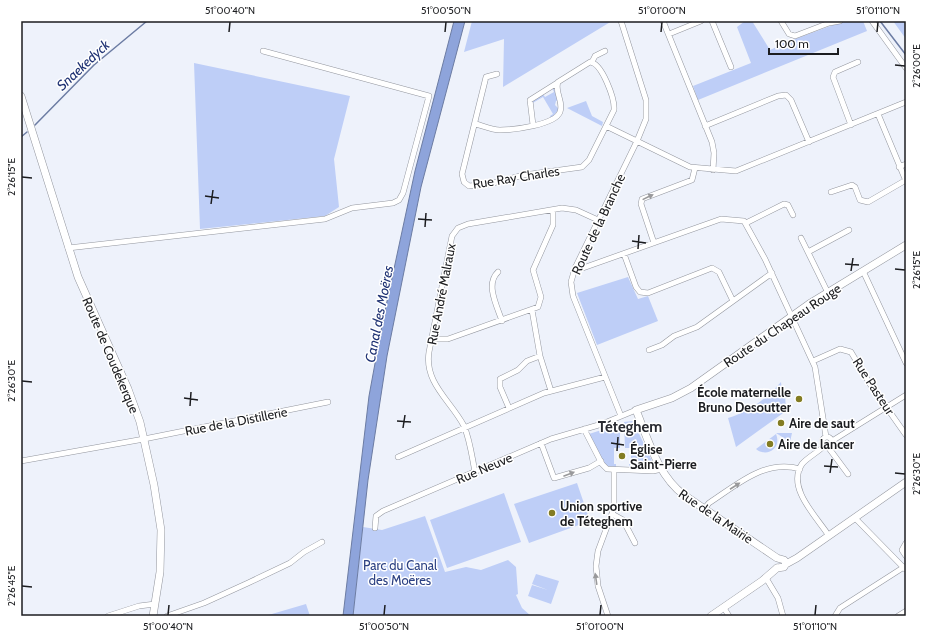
<svg xmlns="http://www.w3.org/2000/svg" width="927" height="637" font-family="Cabin,sans-serif">
<style>
.green{fill:#becef7}
.water{fill:#8ea4db;stroke:#6c7ca3}
.lines{fill:none;stroke-linecap:round;stroke-linejoin:round}
.stream{stroke:#6c7ca3;stroke-width:1.5}
.street-casing{stroke:#93969e;stroke-width:6}
.secondary-casing{stroke:#93969e;stroke-width:8}
.street{stroke:#fff;stroke-width:5}
.secondary{stroke:#fff;stroke-width:7}
.oneway{fill:#99999b}
.ticks{fill:none;stroke:#1c1d20;stroke-width:1.5}
.poi-dot{fill:#837c22;stroke:#fff;stroke-width:1.5}
.labels{text-anchor:middle;dominant-baseline:central;stroke-width:3;stroke-linejoin:round;paint-order:stroke}
.street-label{font-size:13px;fill:#1c1d20;stroke:#fff}
.poi-label{font-size:13px;font-weight:bold;fill:#1c1d20;stroke:#fff;text-anchor:start}
.park-label{font-size:13px;fill:#2c4183;stroke:#fff}
.water-label{font-size:14px;font-style:italic;fill:#203374;stroke:#fff}
.quarter-label{font-size:15px;font-weight:bold;fill:#282a31;stroke:#fff}
.neatline{fill:none;stroke:#1c1d20;stroke-width:1.5}
.ticks-label{font-size:10px;text-anchor:middle;fill:#1c1d20}
</style>
<rect width="100%" height="100%" fill="#eef2fb"/>
<!-- green -->
<path class="green" d="M 472,21 L 612,21 L 503,87 L 504,39 L 464,52 Z
M 745,21 L 752,21 L 770,50 C 778,47 787,38 795,39 L 844,21 L 863,21 L 867,31 L 698,100 L 693,86 L 751,63 L 737,27 Z
M 893,21 L 906,21 L 906,40 L 906,39 Z
M 194,63 L 350,96 L 334,159 L 339,207 L 325,216 L 200,229 Z
M 553,87 L 559,100 L 556,101 L 555,105 L 559,109 L 551,119 L 550,116 L 553,114 L 543,97 L 531,104 L 532,100 L 543,94 L 545,97 L 554,92 L 552,88 Z
M 586,101 L 592,116 L 603,122 L 602,126 L 567,108 Z
M 628,277 L 638,299 L 648,296 L 658,321 L 597,345 L 577,293 Z
M 781,382 L 782,392 L 785,394 L 786,411 L 736,447 L 728,418 C 749,412 767,398 781,382 Z
M 633,421 L 654,465 L 655,467 L 629,468 L 629,464 L 631,464 L 631,448 L 625,448 L 624,422 Z
M 620,424 L 620,448 L 614,448 L 614,464 L 616,464 L 616,468 L 606,466 L 589,434 Z
M 776,433 L 792,433 L 790,442 Z
M 776,434 C 782,448 767,458 756,449 Z
M 577,483 L 590,521 L 529,543 L 514,504 Z
M 504,493 L 521,542 L 447,568 L 430,520 Z
M 425,516 L 445,572 L 466,567 L 481,570 L 508,560 L 516,567 L 518,594 L 516,595 L 522,608 L 531,616 L 353,616 L 363,527 L 382,530 Z
M 536,574 L 559,581 L 551,604 L 528,596 L 532,585 L 548,590 L 532,584 Z
M 306,604 L 310,616 L 265,616 Z"/>
<!-- water -->
<path class="water" d="M 454,21 L 465,21 L 421,187 L 387,356 L 368,480 L 353,616 L 343,616 L 369,396 L 383,320 L 415,171 Z"/>
<g class="lines">
<!-- stream -->
<path class="stream" d="M 880,21 L 906,55
M 35,125 L 94,65 L 147,21
M 21,137 L 27,132"/>
<!-- street casing -->
<g class="street-casing">
<path id="street" d="M 621,21 L 646,100 L 646,119 L 637,141 L 575,268 L 571,282 L 573,296 L 621,416
M 663,21 L 712,142 L 714,153 L 713,170
M 712,21 L 731,67
M 781,21 L 789,34 L 795,36 L 829,23 L 840,21
M 872,21 L 906,68
M 669,34 L 701,21
M 592,62 L 595,56 L 605,51
M 878,114 L 906,181
M 476,124 C 483,126 492,130 500,130 C 513,130 555,125 560,112 C 564,101 554,92 558,82 L 590,62 C 602,63 615,99 614,110 L 589,160 L 582,167 L 524,175 L 489,184 L 469,186 L 464,182 L 462,174 L 486,77 L 497,74
M 533,125 L 530,100 L 557,83
M 851,125 L 833,77 L 835,72 L 858,62
M 606,126 L 690,167 L 736,171 L 906,102
M 705,126 L 778,96 L 786,95 L 791,100 L 809,142
M 899,167 L 906,164
M 831,192 L 852,185 L 855,187 L 860,200 L 868,202 L 906,180
M 746,223 L 784,204 L 788,205 L 793,215
M 801,238 L 828,293
M 654,243 L 641,204 L 642,199 L 692,180 L 695,168
M 68,248 L 325,219 L 352,208 L 393,203 L 399,200 L 403,193 L 429,96 L 263,51
M 808,252 L 849,230
M 624,254 L 636,287 L 640,292 L 648,293 L 712,268 L 719,272 L 733,301
M 575,268 L 583,268 L 721,219 L 744,221 L 765,259 L 815,367 L 826,437
M 863,271 L 906,363
M 498,272 C 485,284 497,306 502,321
M 532,310 L 540,356 L 551,391
M 432,339 L 448,339 L 538,307 L 541,297 L 533,270 L 553,225 L 553,210
M 649,350 L 662,345 L 674,336 L 697,327 L 772,273
M 813,361 L 840,349 L 851,352 L 870,384 L 906,435
M 509,408 L 500,387 L 500,379 L 518,370 L 527,361 L 540,356
M 584,429 L 602,464 L 607,469 L 653,471 L 662,469
M822 442a5 5 0 1 1 10 0a5 5 0 1 1-10 0Z
M 832,441 L 906,395
M 541,443 L 554,478 L 589,468 L 601,461
M 824,446 C 817,453 808,457 802,464 C 786,488 817,517 829,536
M 828,447 L 848,474
M 398,457 L 544,393 L 605,377
M 21,461 L 144,439 L 328,402
M 475,472 C 472,457 470,440 464,426 C 451,401 424,383 429,352 L 452,236 L 458,228 L 468,224 L 562,208 L 576,210 L 598,220
M 704,509 L 709,503 C 737,485 764,459 800,469
M 612,514 L 623,520 L 635,543
M 855,518 L 905,569
M 375,528 L 376,516 L 383,511 L 551,439 L 602,424 L 636,410
M 906,543 L 902,550 L 906,556
M 766,578 L 778,598 L 783,616
M 724,608 L 729,616
M 108,616 L 139,606 L 155,604
M 167,616 L 204,603 L 248,583 L 290,563 L 304,552 L 322,542
M 608,616 L 598,586 L 596,566 L 598,551 L 614,508 L 614,471
M 835,616 L 840,608 L 904,567
M 898,616 L 906,611"/>
</g>
<!-- secondary casing -->
<g class="secondary-casing">
<path id="secondary" d="M 21,96 L 78,277 L 128,389 L 140,422 L 154,485 L 161,530 L 160,572 L 153,616
M 786,564 L 797,558 L 906,482
M 777,568 L 784,567 L 786,563 L 784,560 L 777,558 L 684,495 C 658,476 648,439 636,410 L 672,398 L 691,388 L 809,304 L 906,245
M 711,616 L 762,581 L 777,568"/>
</g>
<!-- street -->
<use href="#street" class="street"/>
<!-- secondary -->
<use href="#secondary" class="secondary"/>
</g>
<!-- one-way arrows -->
<defs><path id="oneway-solid" d="M-6-.8H1V-3.2L6.5 0L1 3.2V.8H-6Z"/></defs>
<g class="oneway">
<use href="#oneway-solid" transform="translate(648 197) rotate(-26)"/>
<use href="#oneway-solid" transform="translate(569 474) rotate(-21)"/>
<use href="#oneway-solid" transform="translate(735 486) rotate(-33)"/>
<use href="#oneway-solid" transform="translate(596 579) rotate(-98)"/>
</g>
<!-- ticks -->
<path class="ticks" d="M 229,32 L 230,22M 445,32 L 446,22M 661,32 L 662,22M 877,32 L 878,22M 895,65 L 905,66M 22,177 L 32,178M 205,196 L 219,198M 211,204 L 213,190M 418,219 L 432,220M 425,227 L 426,213M 632,241 L 646,243M 638,249 L 639,235M 845,264 L 859,265M 895,269 L 905,270M 851,271 L 853,258M 22,381 L 32,382M 184,398 L 198,400M 190,406 L 191,392M 397,421 L 411,422M 403,428 L 405,415M 611,443 L 624,445M 617,451 L 618,437M 824,466 L 838,467M 830,473 L 832,459M 895,473 L 905,474M 22,586 L 32,587M 168,615 L 169,605M 384,615 L 385,605M 600,615 L 601,605M 815,615 L 816,605"/>
<!-- markers -->
<g class="poi-dot">
<circle cx="799" cy="399" r="4"/>
<circle cx="781" cy="423" r="4"/>
<circle cx="770" cy="444" r="4"/>
<circle cx="622" cy="456" r="4"/>
<circle cx="552" cy="513" r="4"/>
</g>
<g class="labels">
<!-- street labels -->
<g class="street-label">
<text transform="translate(516 177) rotate(-9)">Rue Ray Charles</text>
<text transform="translate(598 224) rotate(-65)">Route de la Branche</text>
<text transform="translate(441 294) rotate(-79)">Rue André Malraux</text>
<text transform="translate(782 325) rotate(-34)">Route du Chapeau Rouge</text>
<text transform="translate(111 355) rotate(67)">Route de Coudekerque</text>
<text transform="translate(874 386) rotate(57)">Rue Pasteur</text>
<text transform="translate(236 421) rotate(-11)">Rue de la Distillerie</text>
<text transform="translate(484 468) rotate(-23)">Rue Neuve</text>
<text transform="translate(716 516) rotate(34)">Rue de la Mairie</text>
</g>
<!-- poi labels -->
<g class="poi-label">
<text x="791" y="392" text-anchor="end">École maternelle<tspan x="791" dy="15">Bruno Desoutter</tspan></text>
<text x="789" y="423">Aire de saut</text>
<text x="778" y="444">Aire de lancer</text>
<text x="630" y="449">Église<tspan x="630" dy="15">Saint-Pierre</tspan></text>
<text x="560" y="506">Union sportive<tspan x="560" dy="15">de Téteghem</tspan></text>
</g>
<!-- park labels -->
<g class="park-label">
<text x="400" y="565">Parc du Canal<tspan x="400" dy="15">des Moëres</tspan></text>
</g>
<!-- water labels -->
<g class="water-label">
<text transform="translate(83 65) rotate(-43)">Snaekedyck</text>
<text transform="translate(379 314) rotate(-79)">Canal des Moëres</text>
</g>
<!-- quarter labels -->
<g class="quarter-label">
<text x="630" y="427">Téteghem</text>
</g>
</g>
<!-- border -->
<rect width="927" height="637" fill="none" stroke="#ffffff" stroke-width="44"/>
<!-- scale -->
<path d="M769 48v6h69v-6" fill="none" stroke="#1c1d20" stroke-width="2"/>
<text x="775" y="48" font-size="12" fill="#1c1d20" stroke="#ffffff" stroke-width="3" paint-order="stroke">100 m</text>
<rect x="22" y="22" width="883" height="593" class="neatline"/>
<g class="ticks-label">
<text x="230" y="14">51°00'40"N</text>
<text x="446" y="14">51°00'50"N</text>
<text x="662" y="14">51°01'00"N</text>
<text x="878" y="14">51°01'10"N</text>
<text transform="translate(916 66) rotate(-90)" y="4">2°26'00"E</text>
<text transform="translate(11 177) rotate(-90)" y="4">2°26'15"E</text>
<text transform="translate(916 270) rotate(-90)" y="4">2°26'15"E</text>
<text transform="translate(11 381) rotate(-90)" y="4">2°26'30"E</text>
<text transform="translate(916 474) rotate(-90)" y="4">2°26'30"E</text>
<text transform="translate(11 586) rotate(-90)" y="4">2°26'45"E</text>
<text x="168" y="630">51°00'40"N</text>
<text x="384" y="630">51°00'50"N</text>
<text x="600" y="630">51°01'00"N</text>
<text x="815" y="630">51°01'10"N</text>
</g>
</svg>
